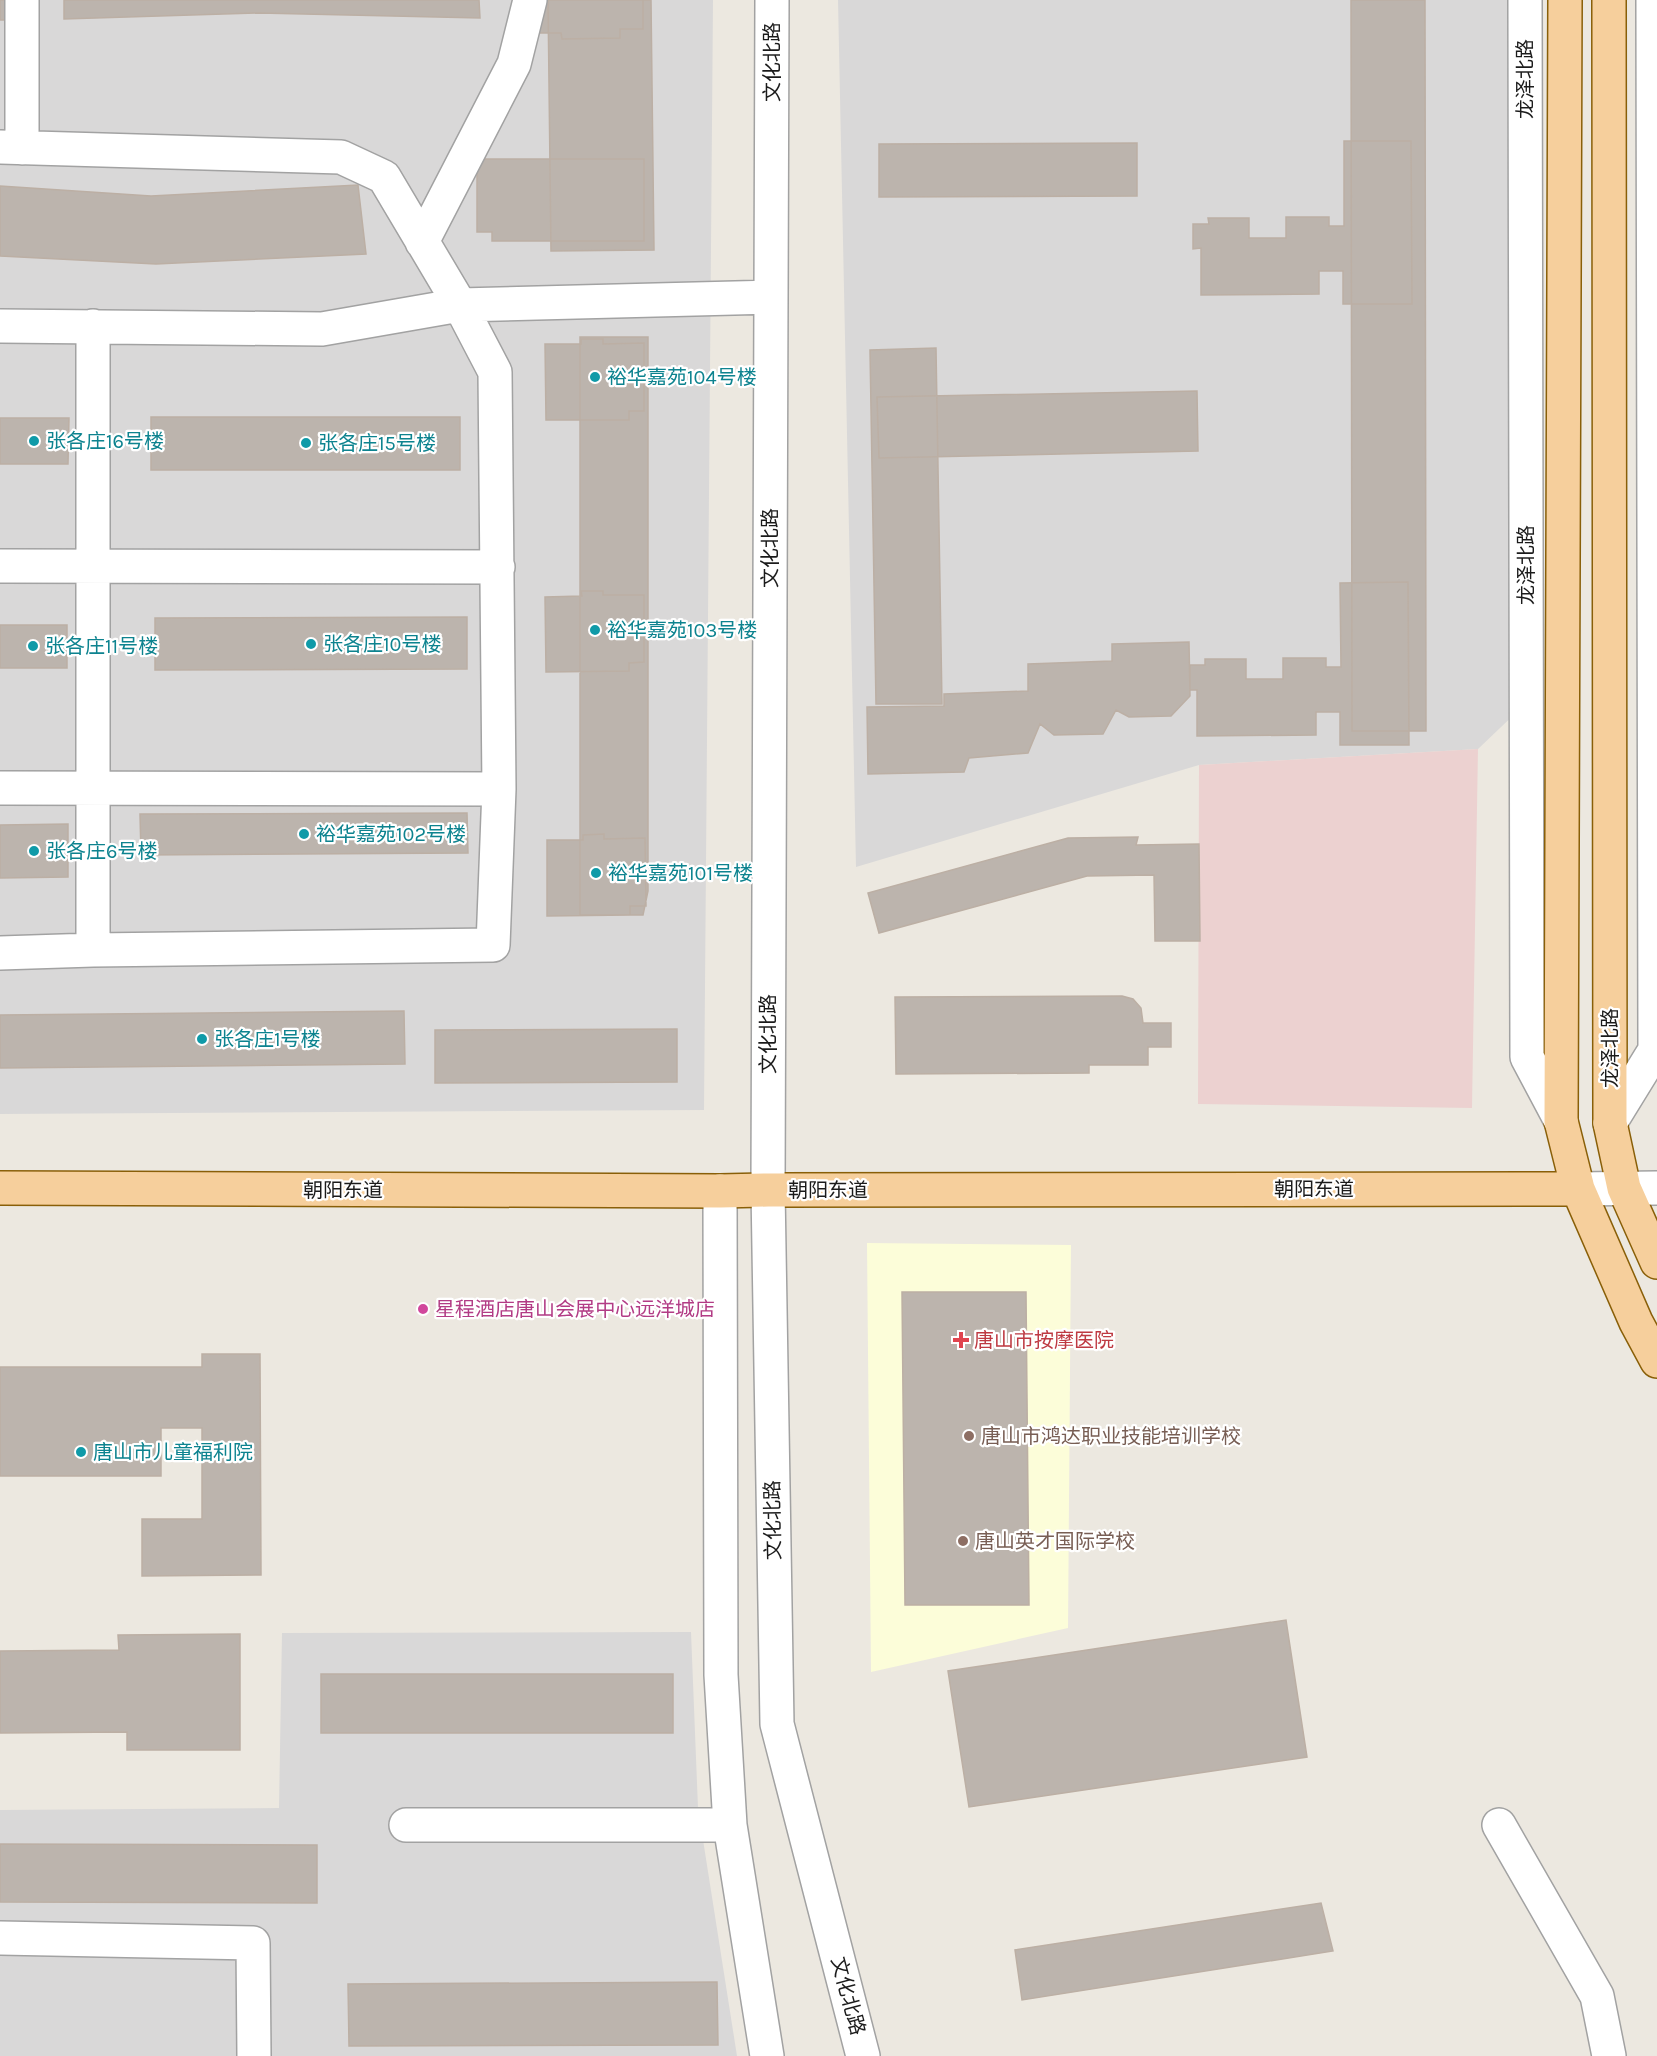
<svg xmlns="http://www.w3.org/2000/svg" width="1657" height="2056" font-family="Karla,'Noto Sans SC',sans-serif">
<style>
.residential{fill:#d9d8d8}
.commercial{fill:#ecd1d0}
.education{fill:#fcfdd9}
.building{fill:#bcb4ad;stroke:#bcafa4;stroke-width:1.5}
.lines{fill:none;stroke-linecap:round;stroke-linejoin:round}
.minor-casing{stroke:#a2a2a2;stroke-width:36}
.major-casing{stroke:#895f08;stroke-width:36}
.minor{stroke:#fff;stroke-width:33}
.major{stroke:#f6cf9c;stroke-width:33}
.culture-dot{fill:#0f9aa8;stroke:#fff;stroke-width:2}
.hotel-dot{fill:#d1479c;stroke:#fff;stroke-width:2}
.health-dot{fill:#e0444e;stroke:#fff;stroke-width:2}
.education-dot{fill:#8d6e63;stroke:#fff;stroke-width:2}
.labels{text-anchor:middle;dominant-baseline:central;stroke-width:4.5;stroke-linejoin:round;paint-order:stroke}
.street-label{font-size:20px;fill:#1b1b1b;stroke:#fff}
.culture-label{font-size:20px;fill:#0d838f;stroke:#fff;text-anchor:start}
.hotel-label{font-size:20px;fill:#b23c85;stroke:#fff;text-anchor:start}
.health-label{font-size:20px;fill:#be3a42;stroke:#fff;text-anchor:start}
.education-label{font-size:20px;fill:#785e54;stroke:#fff;text-anchor:start}
</style>
<rect width="100%" height="100%" fill="#ece8e0"/>
<!-- residential -->
<path class="residential" d="M 0,0 L 713,0 L 704,1110 L 0,1114 Z
M 838,0 L 1526,0 L 1522,707 L 1478,749 L 1199,765 L 856,867 Z
M 691,1632 L 698,1808 L 737,2056 L 0,2056 L 0,1810 L 279,1808 L 282,1633 Z"/>
<!-- commercial -->
<path class="commercial" d="M 1478,749 L 1472,1108 L 1198,1104 L 1199,765 Z"/>
<!-- education -->
<path class="education" d="M 867,1243 L 1071,1245 L 1068,1628 L 871,1672 Z"/>
<!-- building -->
<path class="building" d="M 0,0 L 5,0 L 5,20 L 0,20 Z
M 64,0 L 479,0 L 480,18 L 259,13 L 64,19 Z
M 533,0 L 643,0 L 643,29 L 620,29 L 620,38 L 562,39 L 561,33 L 533,33 Z
M 548,0 L 651,0 L 654,250 L 551,251 Z
M 1351,0 L 1425,0 L 1426,731 L 1352,731 Z
M 1344,141 L 1411,141 L 1412,304 L 1343,304 L 1343,271 L 1319,271 L 1319,294 L 1201,295 L 1201,248 L 1193,249 L 1193,224 L 1209,224 L 1208,218 L 1249,218 L 1249,238 L 1286,238 L 1286,217 L 1329,217 L 1329,226 L 1344,226 Z
M 1137,143 L 1137,196 L 879,197 L 879,144 Z
M 477,159 L 644,159 L 644,241 L 492,241 L 492,232 L 477,232 Z
M 358,185 L 366,254 L 156,264 L 0,256 L 0,186 L 151,196 Z
M 580,337 L 648,337 L 648,891 L 643,915 L 580,915 Z
M 581,339 L 603,339 L 603,344 L 644,343 L 644,411 L 629,411 L 629,420 L 546,420 L 545,344 L 581,344 Z
M 936,348 L 942,704 L 876,704 L 870,350 Z
M 1197,391 L 1198,451 L 879,458 L 877,397 Z
M 151,417 L 460,417 L 460,470 L 151,470 Z
M 0,418 L 69,418 L 68,464 L 0,464 Z
M 1408,582 L 1409,745 L 1340,745 L 1340,712 L 1316,712 L 1316,735 L 1197,736 L 1197,690 L 1190,690 L 1190,665 L 1205,665 L 1205,659 L 1246,659 L 1246,679 L 1283,679 L 1283,658 L 1326,658 L 1326,667 L 1341,667 L 1340,583 Z
M 581,591 L 603,591 L 603,595 L 644,595 L 644,662 L 629,663 L 629,671 L 546,672 L 545,597 L 582,596 Z
M 467,617 L 467,669 L 155,670 L 155,618 Z
M 0,625 L 67,625 L 67,668 L 0,668 Z
M 1189,642 L 1190,696 L 1171,716 L 1129,717 L 1116,710 L 1103,734 L 1054,735 L 1040,724 L 1028,753 L 969,758 L 964,772 L 868,774 L 867,707 L 944,706 L 944,694 L 1028,691 L 1028,664 L 1112,661 L 1112,644 Z
M 467,813 L 468,853 L 141,855 L 140,814 Z
M 68,824 L 68,877 L 0,878 L 0,825 Z
M 604,834 L 604,839 L 645,838 L 646,906 L 630,906 L 630,915 L 547,916 L 547,840 L 583,840 L 583,835 Z
M 1138,837 L 1136,845 L 1199,844 L 1200,941 L 1155,941 L 1154,875 L 1087,876 L 879,933 L 868,893 L 1068,838 Z
M 1122,996 L 1133,999 L 1141,1008 L 1143,1023 L 1171,1023 L 1171,1047 L 1148,1047 L 1148,1065 L 1089,1065 L 1089,1073 L 896,1074 L 895,997 Z
M 404,1011 L 405,1064 L 0,1068 L 0,1015 Z
M 677,1029 L 677,1082 L 435,1083 L 435,1030 Z
M 902,1292 L 1026,1292 L 1029,1605 L 905,1605 Z
M 202,1354 L 260,1354 L 261,1575 L 142,1576 L 142,1519 L 202,1519 L 202,1428 L 161,1428 L 161,1476 L 0,1476 L 0,1367 L 202,1367 Z
M 1286,1620 L 1307,1757 L 969,1807 L 948,1671 Z
M 240,1634 L 240,1750 L 127,1750 L 127,1732 L 0,1733 L 0,1651 L 119,1650 L 118,1635 Z
M 321,1674 L 673,1674 L 673,1733 L 321,1733 Z
M 0,1844 L 317,1845 L 317,1903 L 0,1902 Z
M 1321,1903 L 1333,1951 L 1022,2000 L 1015,1950 Z
M 717,1982 L 718,2045 L 349,2046 L 348,1984 Z"/>
<g class="lines">
<!-- minor casing -->
<g class="minor-casing">
<path id="minor" d="M 772,0 L 768,1190 L 777,1724 L 863,2056
M 1525,0 L 1527,1057 L 1561,1121
M 0,147 L 341,157 L 384,177 L 460,305 L 495,372 L 499,789 L 493,945 L 93,950 L 93,326
M 22,148 L 22,0
M 422,242 L 514,64 L 530,0
M 0,326 L 322,329 L 460,305 L 771,297
M 0,566 L 498,567
M 0,788 L 499,789
M 0,953 L 93,950
M 1610,1123 L 1655,1050 L 1653,0
M 1578,1189 L 1657,1188
M 720,1191 L 721,1675 L 730,1825 L 767,2056
M 406,1825 L 730,1825
M 1499,1825 L 1597,1996 L 1609,2056
M 0,1938 L 253,1943 L 254,2056"/>
</g>
<!-- major casing -->
<g class="major-casing">
<path id="major" d="M 1565,0 L 1561,1121 L 1578,1189 L 1636,1322 L 1657,1361
M 1609,0 L 1610,1123 L 1624,1188 L 1657,1262
M 0,1188 L 720,1191 L 768,1190 L 1578,1189"/>
</g>
<!-- minor -->
<use href="#minor" class="minor"/>
<!-- major -->
<use href="#major" class="major"/>
</g>
<!-- markers -->
<g class="culture-dot">
<circle cx="595" cy="377" r="6"/>
<circle cx="34" cy="441" r="6"/>
<circle cx="306" cy="443" r="6"/>
<circle cx="595" cy="630" r="6"/>
<circle cx="311" cy="644" r="6"/>
<circle cx="33" cy="646" r="6"/>
<circle cx="304" cy="834" r="6"/>
<circle cx="34" cy="851" r="6"/>
<circle cx="596" cy="873" r="6"/>
<circle cx="202" cy="1039" r="6"/>
<circle cx="81" cy="1452" r="6"/>
</g>
<circle class="hotel-dot" cx="423" cy="1309" r="6"/>
<path class="health-dot" d="M958 1331h6v6h6v6h-6v6h-6v-6h-6v-6h6z"/>
<g class="education-dot">
<circle cx="969" cy="1436" r="6"/>
<circle cx="963" cy="1541" r="6"/>
</g>
<g class="labels">
<!-- street labels -->
<g class="street-label">
<text transform="translate(772 62) rotate(-90)">文化北路</text>
<text transform="translate(1525 79) rotate(-90)">龙泽北路</text>
<text transform="translate(770 548) rotate(-90)">文化北路</text>
<text transform="translate(1526 565) rotate(-90)">龙泽北路</text>
<text transform="translate(768 1034) rotate(-90)">文化北路</text>
<text transform="translate(1610 1048) rotate(-90)">龙泽北路</text>
<text x="1314" y="1189">朝阳东道</text>
<text x="343" y="1190">朝阳东道</text>
<text x="828" y="1190">朝阳东道</text>
<text transform="translate(773 1520) rotate(-91)">文化北路</text>
<text transform="translate(848 1996) rotate(75)">文化北路</text>
</g>
<!-- culture labels -->
<g class="culture-label">
<text x="607" y="377">裕华嘉苑104号楼</text>
<text x="46" y="441">张各庄16号楼</text>
<text x="318" y="443">张各庄15号楼</text>
<text x="607" y="630">裕华嘉苑103号楼</text>
<text x="323" y="644">张各庄10号楼</text>
<text x="45" y="646">张各庄11号楼</text>
<text x="316" y="834">裕华嘉苑102号楼</text>
<text x="46" y="851">张各庄6号楼</text>
<text x="608" y="873">裕华嘉苑101号楼</text>
<text x="214" y="1039">张各庄1号楼</text>
<text x="93" y="1452">唐山市儿童福利院</text>
</g>
<!-- hotel labels -->
<g class="hotel-label">
<text x="435" y="1309">星程酒店唐山会展中心远洋城店</text>
</g>
<!-- health labels -->
<g class="health-label">
<text x="974" y="1340">唐山市按摩医院</text>
</g>
<!-- education labels -->
<g class="education-label">
<text x="981" y="1436">唐山市鸿达职业技能培训学校</text>
<text x="975" y="1541">唐山英才国际学校</text>
</g>
</g>
</svg>
